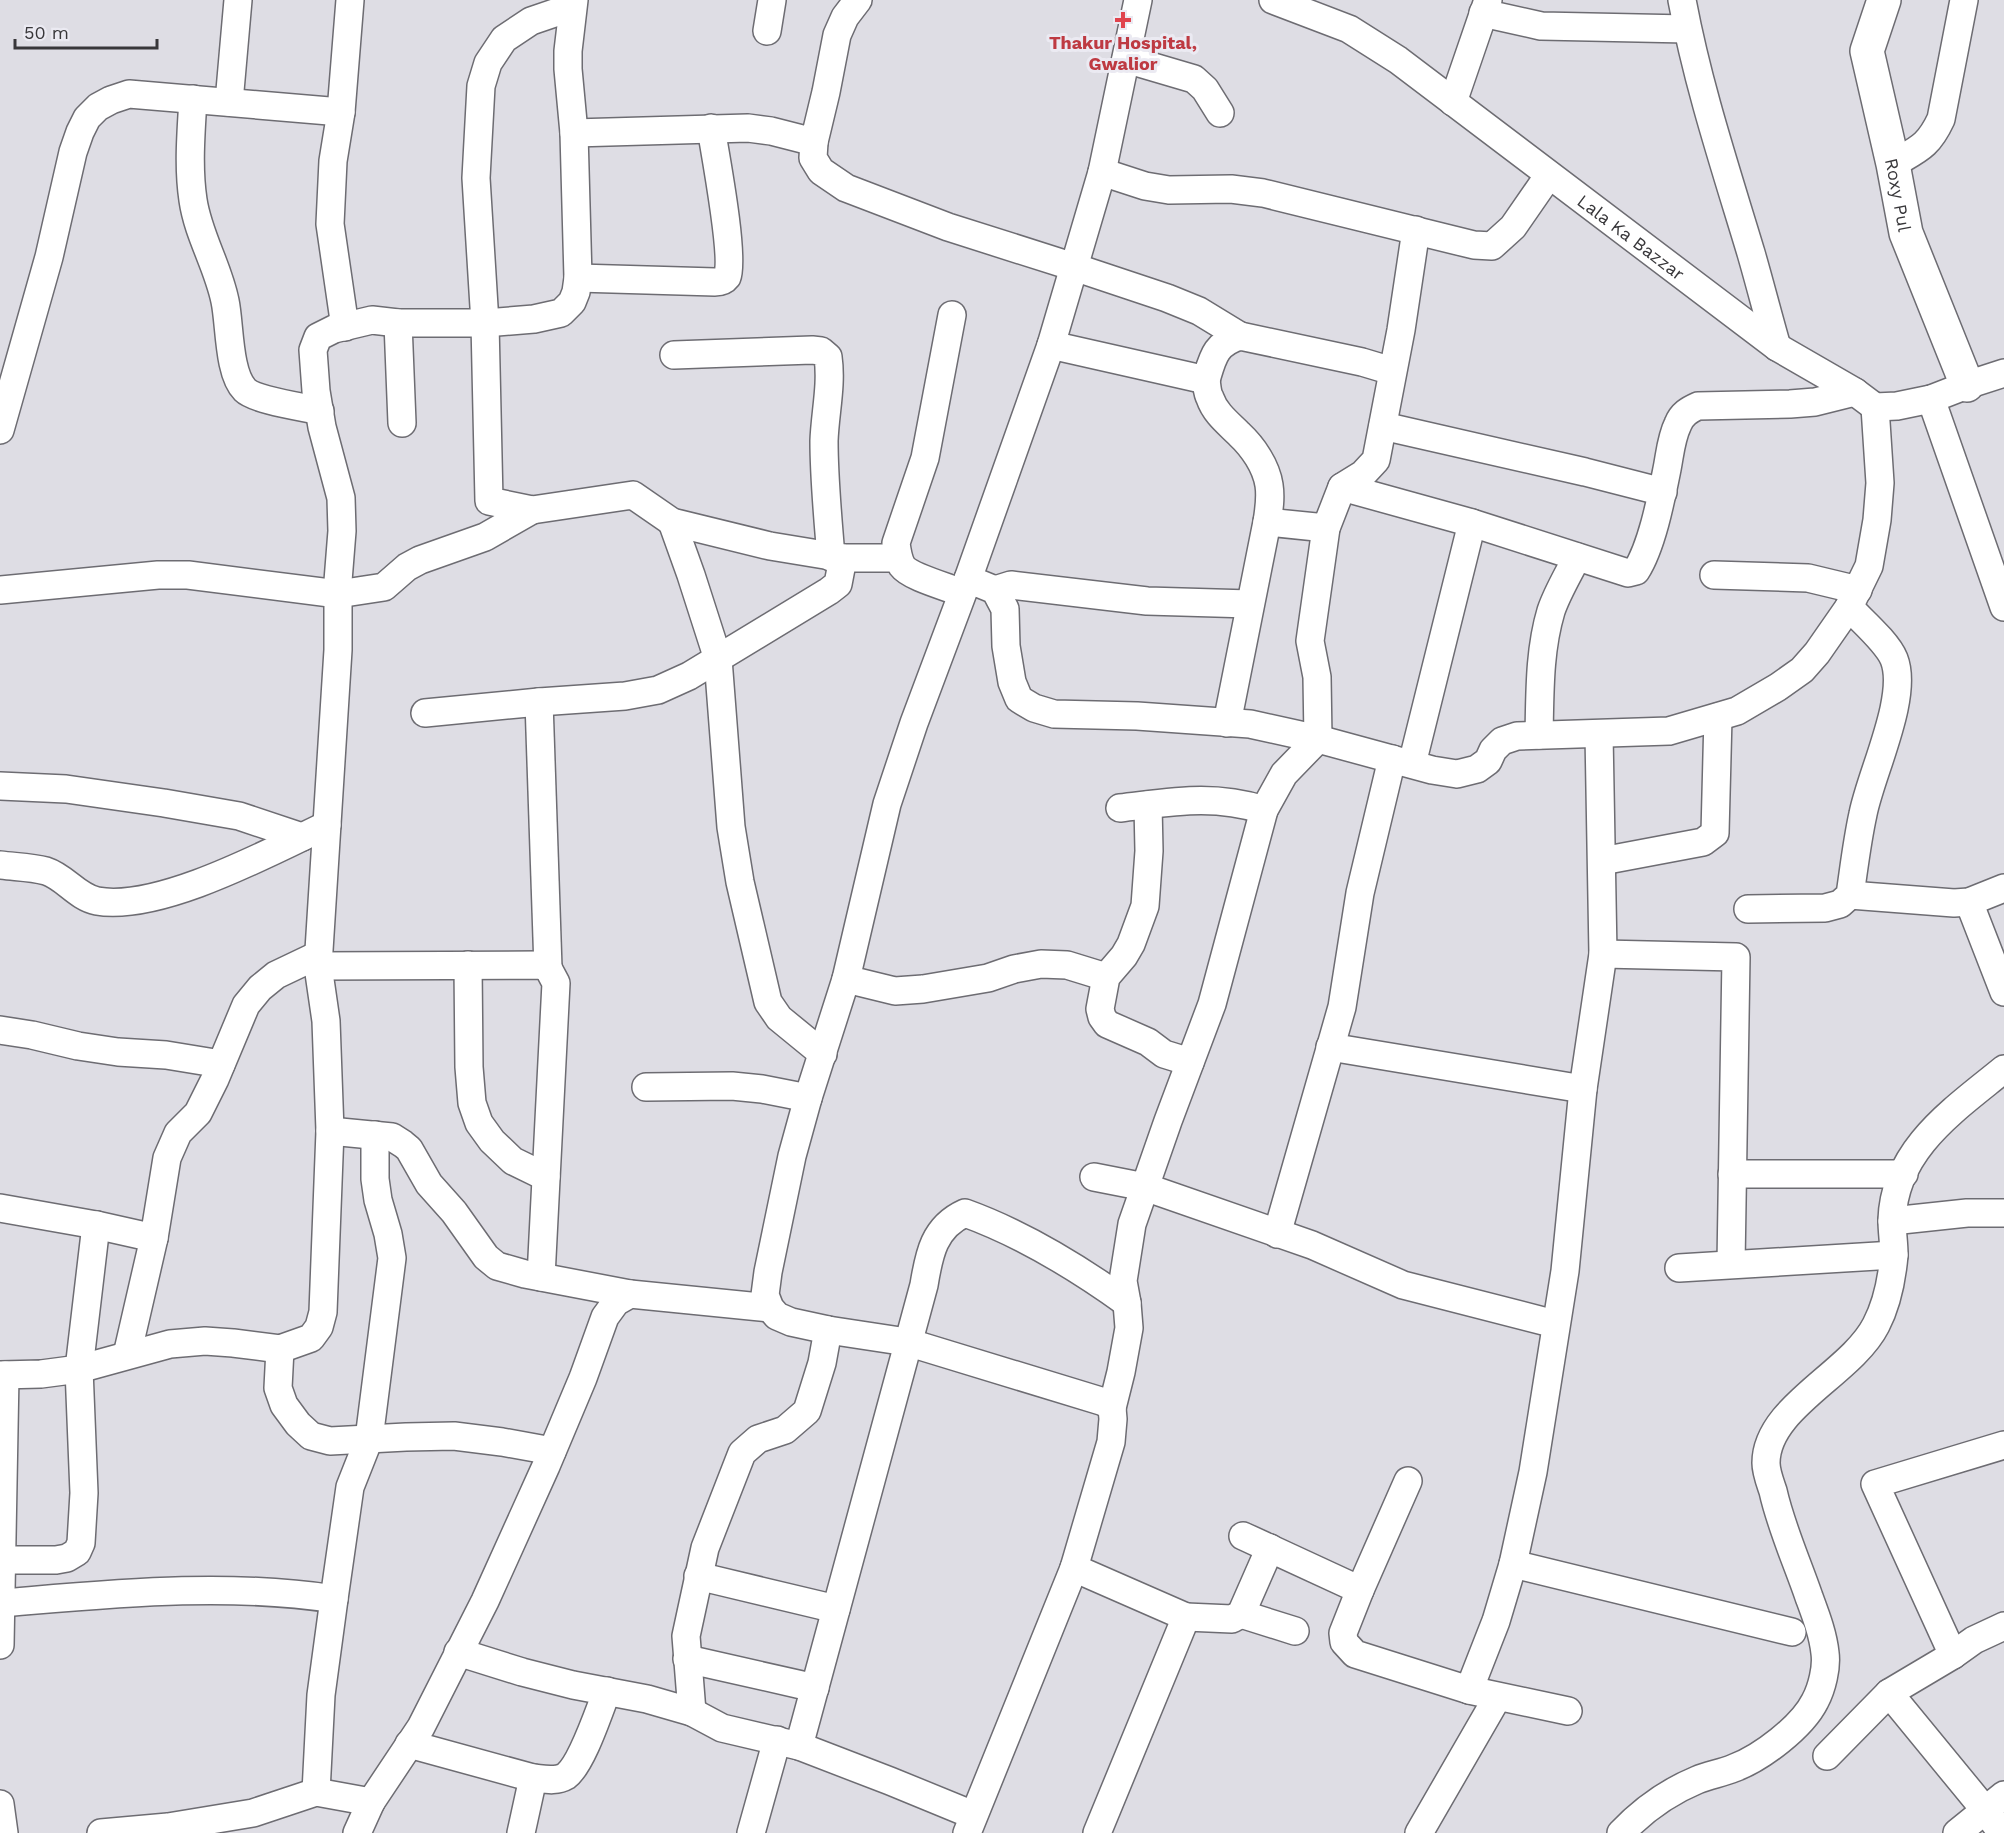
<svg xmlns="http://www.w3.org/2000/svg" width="2004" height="1833" font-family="'Work Sans',sans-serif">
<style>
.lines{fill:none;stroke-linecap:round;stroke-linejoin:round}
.minor-casing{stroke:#6d6c72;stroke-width:30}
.major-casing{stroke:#6d6c72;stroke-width:36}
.minor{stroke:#fff;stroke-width:27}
.major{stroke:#fff;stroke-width:33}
.health-dot{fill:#e0444e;stroke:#ebeaf2;stroke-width:2}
.labels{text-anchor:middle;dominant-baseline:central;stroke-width:6;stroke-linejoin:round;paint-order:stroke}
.health-label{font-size:18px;font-weight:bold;fill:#be3a42;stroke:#ebeaf2}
.street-label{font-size:18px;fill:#38373a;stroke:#ebeaf2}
</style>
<rect width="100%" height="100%" fill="#dedde4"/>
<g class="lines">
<!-- minor casing -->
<g class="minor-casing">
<g id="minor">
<path id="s1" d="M 1273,0 L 1349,29 L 1398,60 L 1777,347 L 1855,392 L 1875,407 L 1897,406 L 1931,399 L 1967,385 L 2004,373"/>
<path d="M 1682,0 C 1698,86 1726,170 1751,253 C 1760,284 1768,316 1777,347"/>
<path d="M 1483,13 L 1541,26 L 1687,29"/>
<path d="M 767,31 L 772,0"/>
<path d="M 1126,59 L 1194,79 L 1205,89 L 1220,113"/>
<path d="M 193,99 C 191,133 188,167 193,200 C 198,235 218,266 225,301 C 230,324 228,373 245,390 C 255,400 303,407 320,411"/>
<path d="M 229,102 L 238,0"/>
<path d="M 1453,102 L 1488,0"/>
<path d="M 574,133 L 748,128 L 771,131 L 814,142 L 826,92 L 837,35 L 845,17 L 858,0"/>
<path d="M 814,142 L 813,158 L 821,171 L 846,188 L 948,227 L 1074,267 L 1167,298 L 1199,311 L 1240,336"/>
<path d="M 1893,164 C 1918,149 1928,147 1941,119 L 1964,0"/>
<path d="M 1102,172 L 1145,186 L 1169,190 L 1231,189 L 1263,193 L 1474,245 L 1492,246 L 1513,227 L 1549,175"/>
<path d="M 578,278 L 715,282 C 720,282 724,281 727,277 C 735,258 715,153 711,128"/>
<path d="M 952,315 L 925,458 L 896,543 C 897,551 898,559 902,566 C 910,577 948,587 962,593"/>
<path d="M 398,323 L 402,423"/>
<path d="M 345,327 L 330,224 L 333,161 L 341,112 L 350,0"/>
<path d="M 1051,345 L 1206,380 C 1213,357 1215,344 1240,336 L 1362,362 L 1392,371"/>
<path d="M 674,355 L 812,350 L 821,351 L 828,357 C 832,385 825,413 824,441 C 824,480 828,519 831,557"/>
<path d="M 1206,380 C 1207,386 1207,393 1210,398 C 1215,413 1228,423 1239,434 C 1253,447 1266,466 1269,485 C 1271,498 1269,510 1267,522 L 1227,723"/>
<path d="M 1931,399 L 2004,607"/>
<path d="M 1383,426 L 1585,472 L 1663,492"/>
<path d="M 0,430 L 49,257 L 73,152 L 80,132 L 87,118 L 98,107 L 111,100 L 129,94 L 341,112"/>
<path d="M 1342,487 L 1472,523 L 1628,573 L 1636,571 C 1652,546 1661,499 1667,469 C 1670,454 1671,438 1678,424 C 1682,414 1689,410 1698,406 L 1790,404 L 1815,402 L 1855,392"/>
<path d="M 672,522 L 691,575 L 718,659 L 731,827 L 740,882 L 768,1002 L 779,1018 L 823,1054"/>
<path d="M 1267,522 L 1326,528"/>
<path d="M 843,558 L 898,558"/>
<path d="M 1714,575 L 1808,578 L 1858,590"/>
<path d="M 968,579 L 995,590 L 1005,609 L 1006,646 L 1012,682 L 1019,699 L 1034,708 L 1054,714 L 1137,716 L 1250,724 L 1318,739 L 1432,770 L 1457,774 L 1477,769 L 1488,761 L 1493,750 L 1502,741 L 1517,736 L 1669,731 L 1737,711 L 1778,687 L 1802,670 L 1817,653 L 1849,607 L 1869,566 L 1877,520 L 1880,483 L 1875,407"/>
<path d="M 0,590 L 158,575 L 188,575 L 338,594 L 384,587 L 407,567 L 420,560 L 485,537 L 532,510"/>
<path d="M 995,590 L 1011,585 L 1147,601 L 1250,604"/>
<path d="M 539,702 L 548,968"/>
<path d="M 425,713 L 539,702 L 625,696 L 658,690 L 689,676 L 829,591 L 838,584 L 843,558 L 770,546 L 672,522 L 633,495 L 532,510 L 489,501 L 485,323 L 476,178 L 481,86 L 488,63 L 504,39 L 531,21 L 572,7"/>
<path d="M 1539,735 C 1540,694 1539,651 1551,611 C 1557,593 1568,575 1577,557"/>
<path d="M 1412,764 L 1472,523"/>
<path d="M 0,786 L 66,789 L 164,803 L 239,816 L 302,837"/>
<path d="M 1148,805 L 1149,851 L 1145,906 L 1131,944 L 1124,956 L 1106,977 L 1100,1009 L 1102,1017 L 1107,1024 L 1148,1042 L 1164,1054 L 1190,1062"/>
<path d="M 1120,808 C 1173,802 1212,794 1264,810"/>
<path d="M 1602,861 L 1703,842 L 1715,833 L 1718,717"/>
<path d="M 0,865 C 15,867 31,867 46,871 C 65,877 77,897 97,901 C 159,912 270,852 327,825"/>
<path d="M 1850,895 L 1954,903 L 1969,902 L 2004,888"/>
<path d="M 1969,902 L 2004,992"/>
<path d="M 1748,909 L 1825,908 L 1840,904 L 1850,895 C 1854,868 1857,841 1863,814 C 1871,773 1909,697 1894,659 C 1887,642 1862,621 1849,607"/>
<path d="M 1603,954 L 1736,957 L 1731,1264"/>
<path d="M 468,965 L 469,1067 L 472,1103 L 479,1123 L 492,1141 L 513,1161 L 546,1177"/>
<path d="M 318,966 L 540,965 L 548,968 L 556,983 L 541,1277"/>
<path d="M 846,979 L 895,991 L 923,989 L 988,978 L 1014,969 L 1041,964 L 1067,965 L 1106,977"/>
<path d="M 0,1030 L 32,1035 L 78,1046 L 118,1052 L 166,1055 L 221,1064"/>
<path d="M 1330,1047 L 1583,1089"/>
<path d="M 646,1087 L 732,1086 L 762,1089 L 808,1098"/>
<path d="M 330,1131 L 392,1137 L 403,1144 L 409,1149 L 429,1184 L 454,1212 L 486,1257 L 497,1266 L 525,1274 L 630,1294"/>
<path d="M 1732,1174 L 1904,1174"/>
<path d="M 1094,1177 L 1145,1187 L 1312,1245 L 1403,1285 L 1555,1324"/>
<path d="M 0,1208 L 96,1225 L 154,1238"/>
<path d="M 1892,1221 L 1967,1213 L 2004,1213"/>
<path d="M 1277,1234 L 1342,1007 L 1360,893 L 1392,759"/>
<path d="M 1679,1268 L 1894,1255"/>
<path d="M 280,1349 L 278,1388 L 284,1405 L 298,1424 L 311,1436 L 330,1441 L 406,1437 L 454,1436 L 502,1442 L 552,1451"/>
<path d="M 127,1355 L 154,1238 L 167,1158 L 178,1133 L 198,1113 L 215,1079 L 246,1005 L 260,988 L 276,975 L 318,955"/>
<path d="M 0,1375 L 41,1374 L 79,1369 L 170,1344 L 205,1341 L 233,1343 L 280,1349 L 311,1338 L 319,1327 L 323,1312 L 330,1131 L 326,1021 L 318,966 L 338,650 L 338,581 L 342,531 L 341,498 L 322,427 L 316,391 L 313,350 L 318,337 L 334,329 L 372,320 L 398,323 L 485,323 L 534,319 L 561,313 L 572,302 L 576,292 L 578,278 L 574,133 L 568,69 L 568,51 L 574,0"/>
<path d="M 1112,1408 L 1121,1372 L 1129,1328 L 1127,1303 L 1123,1281 L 1132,1224 L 1168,1121 L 1212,1004 L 1264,810 L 1284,774 L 1318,739 L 1317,677 L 1310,641 L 1326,528 L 1342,487 L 1363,474 L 1376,460 L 1401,330 L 1416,230"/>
<path d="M 1408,1481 L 1360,1590 L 1343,1633 L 1344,1642 L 1355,1654 L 1469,1690 L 1568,1711"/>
<path d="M 1243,1536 L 1360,1590"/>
<path d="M 2,1560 L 56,1560 L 67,1558 L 77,1552 L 81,1543 L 84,1493 L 79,1369 L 96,1225"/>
<path d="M 1513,1564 L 1792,1632"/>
<path d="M 1074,1568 L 1186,1617 L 1097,1833"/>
<path d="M 698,1576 L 836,1609"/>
<path d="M 1,1603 C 111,1594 224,1582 334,1599"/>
<path d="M 1241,1614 L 1295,1631"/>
<path d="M 1186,1617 L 1232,1619 L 1241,1614 L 1270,1548"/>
<path d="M 0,1645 L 5,1375"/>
<path d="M 458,1652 L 522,1672 L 573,1685 L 647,1699 L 692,1712 L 722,1728 L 799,1746 L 890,1781 L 973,1815"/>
<path d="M 1953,1655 L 1875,1484 L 2004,1445"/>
<path d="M 687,1659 L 815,1688"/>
<path d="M 1469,1690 L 1496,1621 L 1513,1564 L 1533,1472 L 1565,1271 L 1583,1089 L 1603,954 L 1599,734"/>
<path d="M 1889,1693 L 1985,1810 L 2002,1833"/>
<path d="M 692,1712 L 686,1636 L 705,1548 L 742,1453 L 758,1439 L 785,1430 L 807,1411 L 822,1363 L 828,1330"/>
<path d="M 409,1744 L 533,1778 C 544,1779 556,1782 566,1776 C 582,1764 599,1711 607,1691"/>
<path d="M 799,1746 L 924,1285 C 929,1254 934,1227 965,1213 C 1023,1234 1077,1267 1127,1303"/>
<path d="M 1827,1756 L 1889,1693 L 1953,1655 L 1974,1640 L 2004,1626"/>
<path d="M 316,1792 L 321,1695 L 334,1599 L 350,1487 L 369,1439 L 392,1258 L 388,1234 L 378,1200 L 375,1179 L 375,1135"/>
<path d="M 0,1804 L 4,1833"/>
<path d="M 101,1833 L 168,1827 L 253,1813 L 316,1792 L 371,1802"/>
<path d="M 357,1833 L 371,1802 L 421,1727 L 485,1601 L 546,1466 L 583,1378 L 605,1317 L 616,1302 L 630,1294 L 770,1308"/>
<path d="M 521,1833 L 533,1778"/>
<path d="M 751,1833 L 777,1740"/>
<path d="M 967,1833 L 1074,1568 L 1111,1442 L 1113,1419 L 1112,1408 L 1104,1402 L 907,1342 L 828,1330 L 791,1322 L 777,1316 L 770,1308 L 765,1295 L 768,1272 L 792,1156 L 808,1098 L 846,979 L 887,804 L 914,723 L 968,579 L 1051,345 L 1102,172 L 1138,0"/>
<path d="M 1419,1833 L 1497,1698"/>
<path d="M 1621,1833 C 1642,1811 1668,1792 1697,1780 C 1709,1775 1722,1773 1734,1768 C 1761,1758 1802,1727 1815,1701 C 1822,1688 1827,1667 1825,1653 C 1823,1634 1816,1616 1809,1597 C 1797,1562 1781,1527 1773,1491 C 1770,1482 1766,1472 1766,1463 C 1766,1407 1851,1374 1876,1325 C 1887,1304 1892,1278 1894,1255 C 1894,1243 1892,1232 1892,1220 C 1894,1149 1954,1110 2004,1069"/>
<path d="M 1957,1833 L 2004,1795"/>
</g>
</g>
<!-- major casing -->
<g class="major-casing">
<g id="major">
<path id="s2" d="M 1884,0 L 1867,51 L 1893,164 L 1906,233 L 1967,385"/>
</g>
</g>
<!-- minor -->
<use href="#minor" class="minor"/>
<!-- major -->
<use href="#major" class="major"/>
</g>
<!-- markers -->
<path class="health-dot" d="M1120 11h6v6h6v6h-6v6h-6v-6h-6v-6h6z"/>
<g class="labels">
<!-- health labels -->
<g class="health-label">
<text x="1123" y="42">Thakur Hospital,<tspan x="1123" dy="21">Gwalior</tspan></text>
</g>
<!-- street labels -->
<g class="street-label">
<text stroke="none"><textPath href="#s2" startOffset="201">Roxy Pul</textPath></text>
<text stroke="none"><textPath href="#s1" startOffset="432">Lala Ka Bazzar</textPath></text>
</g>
</g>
<!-- scale -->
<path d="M15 39v9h142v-9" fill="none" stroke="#38373a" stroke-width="3"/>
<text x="24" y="39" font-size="18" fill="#38373a" stroke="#ebeaf2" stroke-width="4.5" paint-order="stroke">50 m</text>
</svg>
